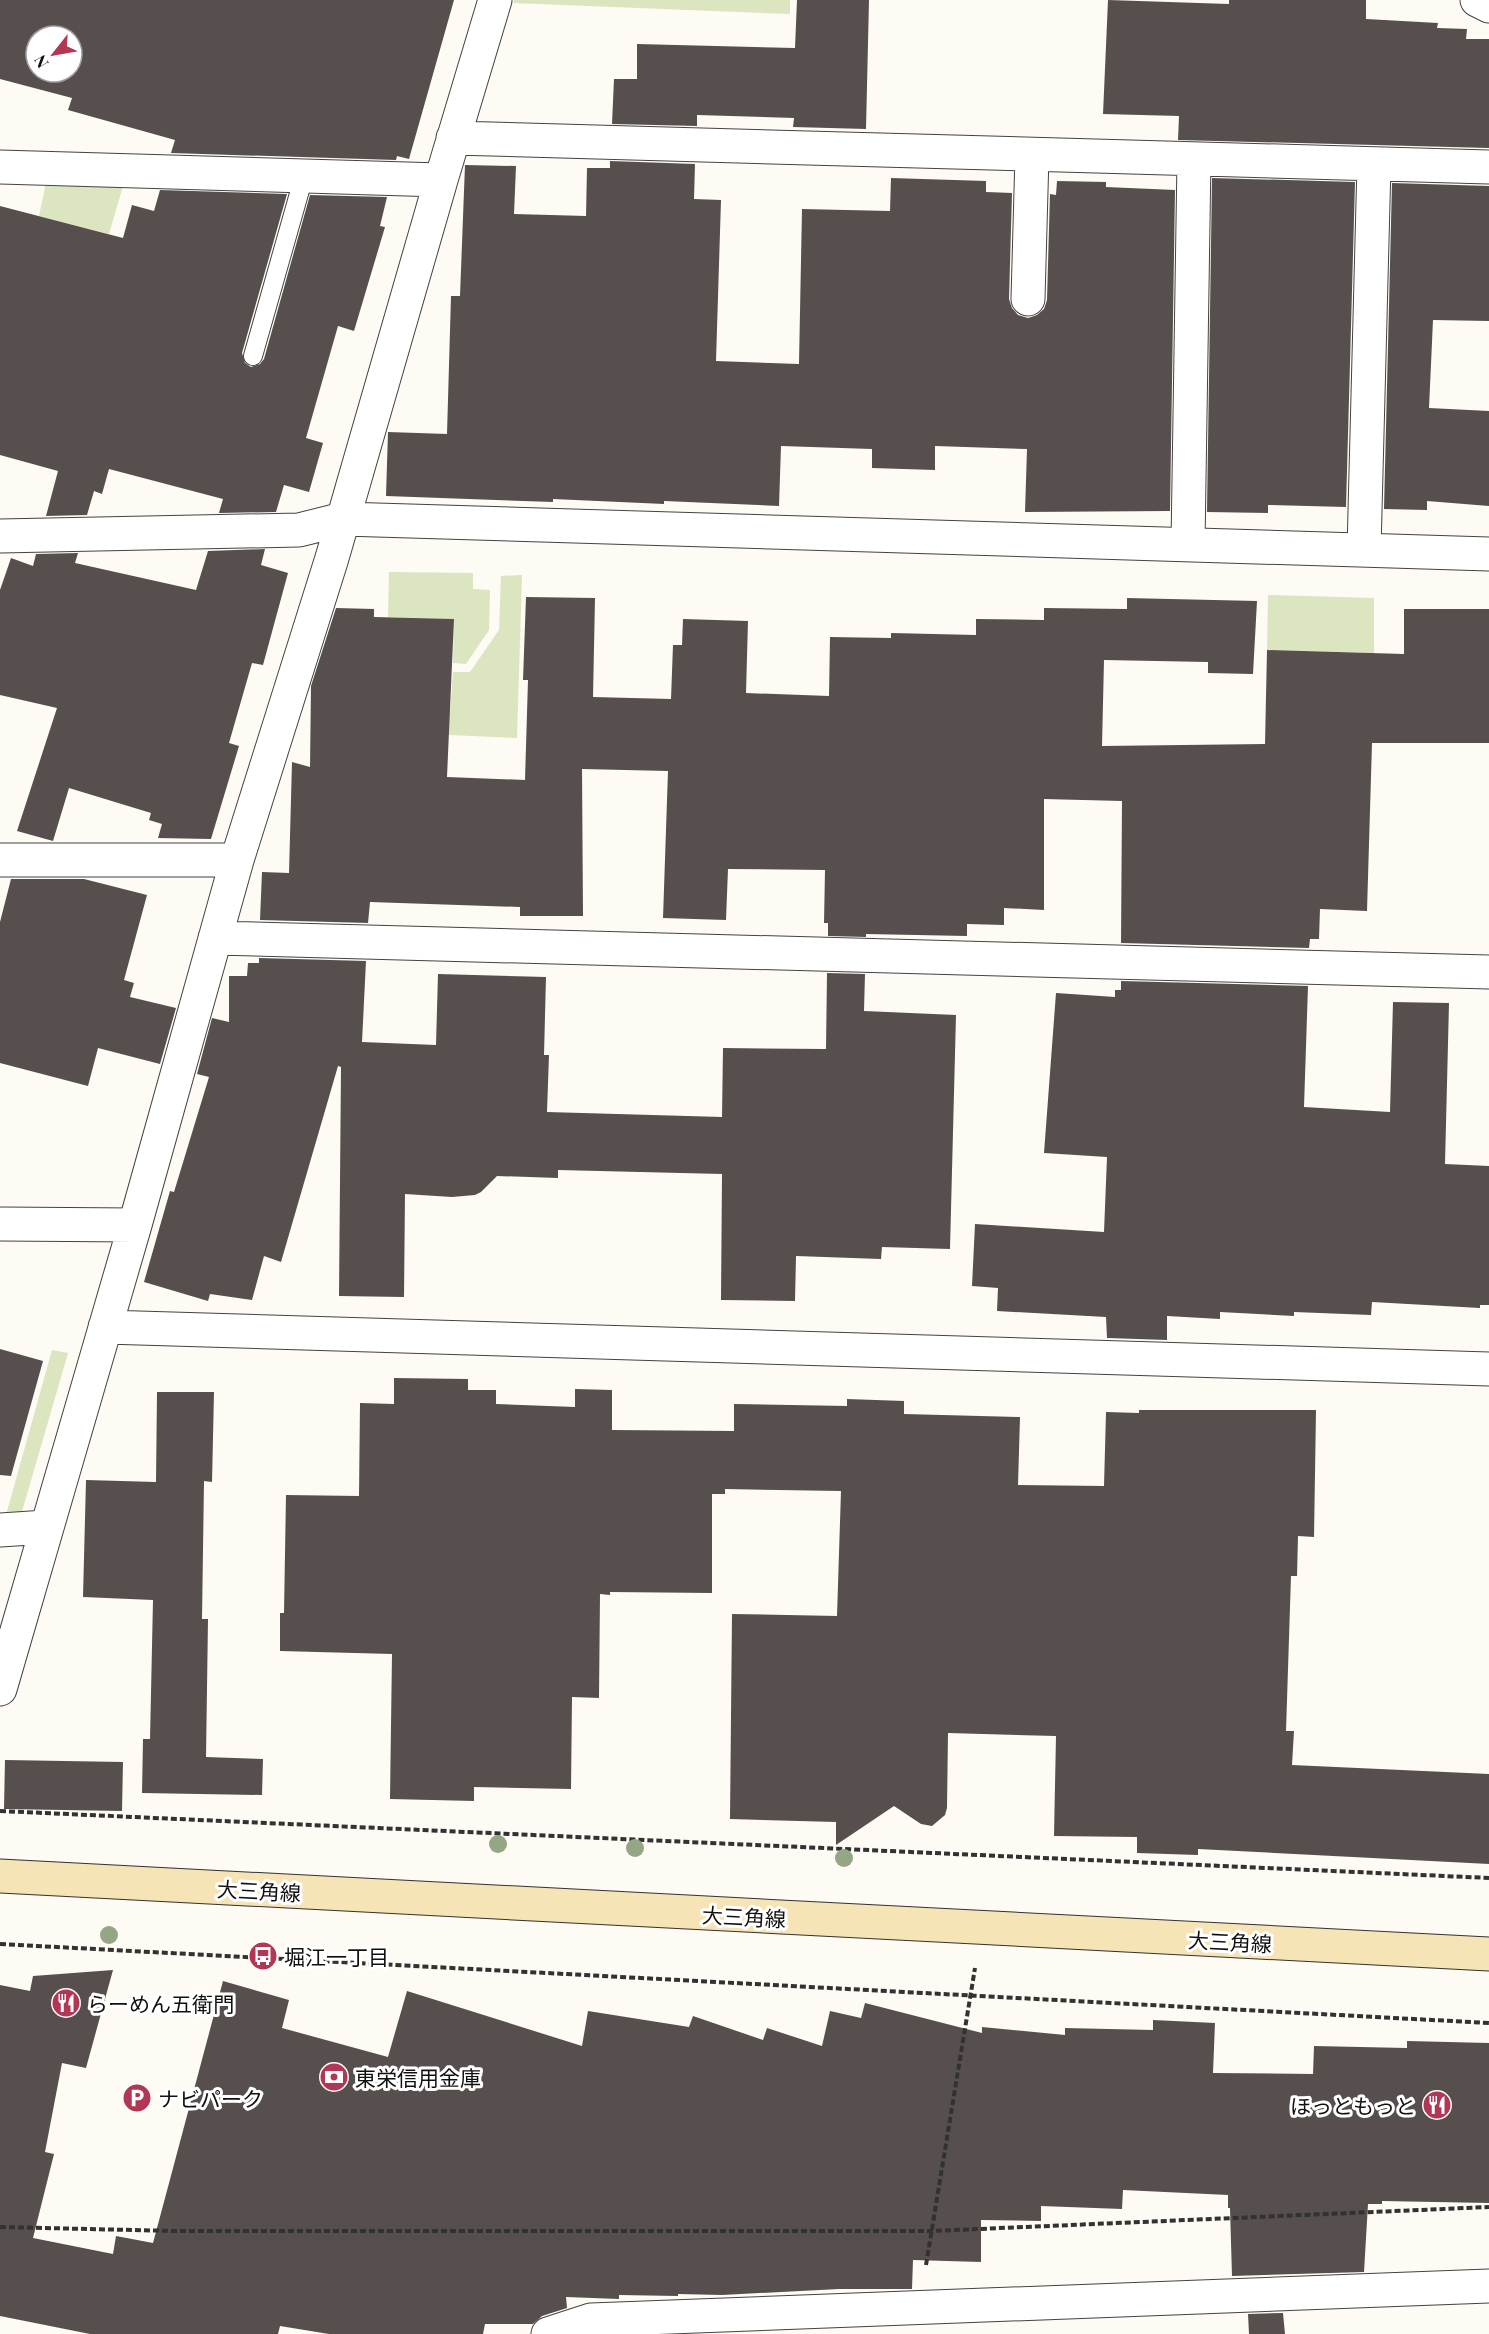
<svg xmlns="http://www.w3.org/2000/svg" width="1489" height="2334" font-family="'Playfair Display','Noto Sans JP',serif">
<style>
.green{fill:#dbe5c0}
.building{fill:#574f4d;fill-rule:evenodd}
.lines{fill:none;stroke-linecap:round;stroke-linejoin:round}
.lane-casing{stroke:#434343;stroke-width:20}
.street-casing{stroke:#434343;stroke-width:35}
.secondary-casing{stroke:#323232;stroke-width:35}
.path{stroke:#323232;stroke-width:4;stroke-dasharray:6 3;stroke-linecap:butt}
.lane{stroke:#fff;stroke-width:18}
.street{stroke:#fff;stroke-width:33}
.secondary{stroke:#f6e3b6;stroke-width:33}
.tree{fill:#94a683}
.labels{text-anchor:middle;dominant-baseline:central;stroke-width:6;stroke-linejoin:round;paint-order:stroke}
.street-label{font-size:21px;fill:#101010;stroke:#fff}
.poi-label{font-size:21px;fill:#101010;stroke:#fff;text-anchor:start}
</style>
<rect width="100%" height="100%" fill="#fefaf4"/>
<!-- green -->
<path class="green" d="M 514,0 L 790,0 L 790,14 L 513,3 Z
M 46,183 L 123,186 L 109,234 L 39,216 Z
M 389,572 L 473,573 L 473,589 L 490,590 L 489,630 L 466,664 L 453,663 L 454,619 L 388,617 Z
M 522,575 L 517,738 L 386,732 L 386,712 L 450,714 L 453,672 L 470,672 L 499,630 L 501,576 Z
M 1268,595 L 1374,598 L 1374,653 L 1267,650 Z
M 52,1350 L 68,1353 L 21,1515 L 6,1515 Z"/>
<!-- building -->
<path class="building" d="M 0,0 L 454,0 L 409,159 L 397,156 L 396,160 L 171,153 L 175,140 L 68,110 L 72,98 L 0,79 ZM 36,36 L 72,36 L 72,72 L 36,72 Z
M 797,0 L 869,0 L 866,129 L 793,127 L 794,118 L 697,115 L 697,126 L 612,124 L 614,79 L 637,79 L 637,44 L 795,48 Z
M 1108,0 L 1229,4 L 1229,0 L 1366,0 L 1366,19 L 1438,23 L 1437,28 L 1467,29 L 1466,39 L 1489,39 L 1489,148 L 1178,140 L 1179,116 L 1103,114 Z
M 610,161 L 695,164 L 694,199 L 721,200 L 716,361 L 799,364 L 802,209 L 890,211 L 891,178 L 986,181 L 986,192 L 1012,193 L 1009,299 L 1012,308 L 1018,315 L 1028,318 L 1037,315 L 1044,309 L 1047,300 L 1050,194 L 1056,195 L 1057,181 L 1106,182 L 1106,187 L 1175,190 L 1170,511 L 1025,512 L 1027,449 L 935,446 L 935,470 L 872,468 L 872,449 L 781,446 L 779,506 L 664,501 L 664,504 L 553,499 L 553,502 L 386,496 L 388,432 L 447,434 L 451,296 L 460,296 L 465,165 L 516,166 L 514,214 L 586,216 L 587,168 L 610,168 Z
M 1212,178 L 1355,182 L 1346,507 L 1268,505 L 1268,513 L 1207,512 Z
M 1392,183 L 1489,186 L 1489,321 L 1433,320 L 1429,408 L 1489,411 L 1489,506 L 1427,501 L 1427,510 L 1384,509 Z
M 160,190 L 287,194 L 242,353 L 245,363 L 251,367 L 260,364 L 264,359 L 310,195 L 387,197 L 380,226 L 385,227 L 354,331 L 338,326 L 306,438 L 323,443 L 309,492 L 284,485 L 276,512 L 219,513 L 223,499 L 109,469 L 102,494 L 94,491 L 87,515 L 46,516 L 58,471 L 0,455 L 0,206 L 123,238 L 132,205 L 154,211 Z
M 265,549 L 261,565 L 288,573 L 263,665 L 252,663 L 229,743 L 239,746 L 211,839 L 158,838 L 162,824 L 149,820 L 151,813 L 69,788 L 53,841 L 17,831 L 57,708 L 0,695 L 0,590 L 11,558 L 33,566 L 36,554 L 78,553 L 75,563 L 196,590 L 208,551 Z
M 526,597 L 595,598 L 593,697 L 671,699 L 673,645 L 682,645 L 683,619 L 748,621 L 746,693 L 829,696 L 830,637 L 891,638 L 891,633 L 976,635 L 976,619 L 1044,620 L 1044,608 L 1127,609 L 1127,598 L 1257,601 L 1253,674 L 1208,673 L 1208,662 L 1104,660 L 1102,746 L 1265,744 L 1267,650 L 1404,654 L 1404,609 L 1489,609 L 1489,743 L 1372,743 L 1367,911 L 1320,909 L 1319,939 L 1310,939 L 1309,948 L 1121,943 L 1122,801 L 1044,799 L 1044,910 L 1004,908 L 1004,925 L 967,924 L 967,936 L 866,934 L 866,937 L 828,936 L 828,923 L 824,923 L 825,870 L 728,869 L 726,920 L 663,918 L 668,771 L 582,769 L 583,916 L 520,916 L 520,907 L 370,902 L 368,923 L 260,920 L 262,872 L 289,873 L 292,762 L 310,767 L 311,686 L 336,608 L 374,609 L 374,617 L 454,619 L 447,777 L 525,780 L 528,680 L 523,680 Z
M 11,879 L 84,879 L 147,895 L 124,980 L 134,983 L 130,997 L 176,1008 L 160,1064 L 98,1048 L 88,1086 L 0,1063 L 0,922 Z
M 259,958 L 366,961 L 362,1042 L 436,1045 L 438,974 L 546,977 L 544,1055 L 549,1055 L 547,1112 L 722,1117 L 723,1048 L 826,1049 L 827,973 L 865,974 L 864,1011 L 956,1015 L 950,1249 L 882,1247 L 881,1259 L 796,1256 L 795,1301 L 721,1300 L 722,1174 L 558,1170 L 558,1178 L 497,1176 L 481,1192 L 475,1195 L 452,1197 L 405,1194 L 404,1297 L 339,1296 L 341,1067 L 338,1066 L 281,1262 L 264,1256 L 252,1300 L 210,1294 L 208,1301 L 144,1282 L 170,1191 L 174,1192 L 209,1077 L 197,1074 L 212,1018 L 229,1022 L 229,976 L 247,976 L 248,963 L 259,963 Z
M 1121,981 L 1308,986 L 1304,1107 L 1390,1112 L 1393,1002 L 1449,1003 L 1445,1164 L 1489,1166 L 1489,1305 L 1480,1305 L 1480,1308 L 1372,1302 L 1371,1315 L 1294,1312 L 1294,1316 L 1220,1312 L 1220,1319 L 1167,1316 L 1167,1340 L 1107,1338 L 1106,1317 L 997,1311 L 998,1288 L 972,1286 L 975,1224 L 1104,1232 L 1107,1157 L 1044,1153 L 1056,993 L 1115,997 L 1115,990 L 1121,990 Z
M 0,1349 L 43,1361 L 11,1476 L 0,1475 Z
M 394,1378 L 468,1379 L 468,1390 L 496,1390 L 496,1404 L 575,1407 L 575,1389 L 612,1390 L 612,1430 L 734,1431 L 734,1404 L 847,1406 L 847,1399 L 904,1401 L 904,1414 L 1020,1417 L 1018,1485 L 1104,1486 L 1106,1412 L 1139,1413 L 1139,1410 L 1316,1410 L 1314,1537 L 1298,1536 L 1297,1576 L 1291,1576 L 1286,1731 L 1294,1731 L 1292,1765 L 1489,1774 L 1489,1864 L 1198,1849 L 1198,1855 L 1137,1853 L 1137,1837 L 1054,1836 L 1056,1736 L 948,1733 L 947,1808 L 945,1815 L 932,1826 L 921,1824 L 894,1806 L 836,1845 L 836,1822 L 730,1819 L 732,1614 L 837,1616 L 841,1491 L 725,1489 L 725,1494 L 712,1494 L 712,1593 L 610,1592 L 610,1595 L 600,1594 L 599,1698 L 572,1697 L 571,1789 L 474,1787 L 474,1801 L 390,1799 L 392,1654 L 280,1651 L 280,1613 L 284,1613 L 286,1495 L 359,1496 L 360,1403 L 394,1404 Z
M 157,1392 L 214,1392 L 212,1482 L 204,1481 L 202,1619 L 208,1619 L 206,1757 L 263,1759 L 262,1795 L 142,1793 L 143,1739 L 150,1739 L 153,1600 L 83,1597 L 86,1480 L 156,1482 Z
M 5,1760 L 123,1762 L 122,1811 L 4,1809 Z
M 113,1970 L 86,2068 L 62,2063 L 45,2152 L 54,2154 L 33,2238 L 113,2254 L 116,2236 L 153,2243 L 223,1981 L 289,2000 L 282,2028 L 388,2057 L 407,1991 L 582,2046 L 588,2011 L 689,2027 L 693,2016 L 763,2040 L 767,2028 L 822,2046 L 830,2011 L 861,2018 L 865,2003 L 982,2033 L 982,2027 L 1065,2035 L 1065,2028 L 1153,2030 L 1153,2020 L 1215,2023 L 1213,2073 L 1313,2074 L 1314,2046 L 1407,2048 L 1407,2041 L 1489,2043 L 1489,2203 L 1382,2201 L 1382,2204 L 1368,2204 L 1364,2272 L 1232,2276 L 1230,2208 L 1228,2208 L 1228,2195 L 1123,2190 L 1122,2209 L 1041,2206 L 1041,2221 L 981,2220 L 981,2262 L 913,2260 L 912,2289 L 839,2289 L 722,2295 L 678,2294 L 678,2296 L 619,2295 L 619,2299 L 566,2297 L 567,2308 L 542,2316 L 533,2324 L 485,2324 L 483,2334 L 329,2334 L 280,2326 L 278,2334 L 90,2334 L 0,2316 L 0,1985 L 30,1991 L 33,1976 Z
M 1283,2313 L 1285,2334 L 1249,2334 L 1248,2314 Z"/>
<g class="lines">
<!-- lane casing -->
<g class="lane-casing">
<path id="lane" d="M 253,356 L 304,176"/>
</g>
<!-- street casing -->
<g class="street-casing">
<path id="street" d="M 1477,0 L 1489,6
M 453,138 L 1489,167
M 0,167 L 441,180
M 1028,299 L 1032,155
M 0,536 L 299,530 L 343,519 L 1489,554
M 1188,544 L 1194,159
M 1364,550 L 1374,164
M 0,860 L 237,860
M 215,938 L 1489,972
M 0,1224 L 135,1225
M 105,1327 L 1489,1369
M 0,1530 L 46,1527
M 0,1689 L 135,1225 L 237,860 L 332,558 L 441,180 L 495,0
M 548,2334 L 591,2320 L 1489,2286"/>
</g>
<!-- secondary casing -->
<g class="secondary-casing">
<path id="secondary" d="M 0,1876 L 1489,1954"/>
</g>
<!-- path -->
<path class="path" d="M 0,1811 L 1489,1878
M 0,1944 L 1489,2023
M 0,2227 L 176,2231 L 932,2231 L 1489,2207
M 926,2265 L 975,1968"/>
<!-- lane -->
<use href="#lane" class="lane"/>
<!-- street -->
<use href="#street" class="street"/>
<!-- secondary -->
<use href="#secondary" class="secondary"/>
</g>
<!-- trees -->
<g class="tree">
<circle cx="498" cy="1844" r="9"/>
<circle cx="635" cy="1848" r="9"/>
<circle cx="844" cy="1858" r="9"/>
<circle cx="109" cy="1935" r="9"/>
</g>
<!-- icons -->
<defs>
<g id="bus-disc" transform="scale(1.5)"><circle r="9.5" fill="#b13754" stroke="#fff"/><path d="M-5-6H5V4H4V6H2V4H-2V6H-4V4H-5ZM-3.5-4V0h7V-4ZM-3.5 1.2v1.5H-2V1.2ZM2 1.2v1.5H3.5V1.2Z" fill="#fff"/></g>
<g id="restaurant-disc" transform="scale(1.5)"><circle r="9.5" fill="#b13754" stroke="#fff"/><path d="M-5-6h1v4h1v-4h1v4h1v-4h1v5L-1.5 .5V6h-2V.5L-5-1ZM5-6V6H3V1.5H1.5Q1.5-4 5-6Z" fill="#fff"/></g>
<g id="bank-disc" transform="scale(1.5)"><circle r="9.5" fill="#b13754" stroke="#fff"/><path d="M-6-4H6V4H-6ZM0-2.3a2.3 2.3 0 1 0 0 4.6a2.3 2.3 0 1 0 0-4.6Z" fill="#fff"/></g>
<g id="parking-disc" transform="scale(1.5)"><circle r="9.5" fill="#b13754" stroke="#fff"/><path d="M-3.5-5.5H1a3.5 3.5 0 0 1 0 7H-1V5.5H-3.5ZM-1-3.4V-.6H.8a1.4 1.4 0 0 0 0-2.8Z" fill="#fff"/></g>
</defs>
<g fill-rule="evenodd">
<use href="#bus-disc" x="263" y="1956"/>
<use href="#restaurant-disc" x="66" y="2003"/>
<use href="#bank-disc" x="334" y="2077"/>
<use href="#parking-disc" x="137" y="2098"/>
<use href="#restaurant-disc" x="1437" y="2105"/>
</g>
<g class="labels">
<!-- street labels -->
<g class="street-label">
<text transform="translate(259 1890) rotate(3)">大三角線</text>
<text transform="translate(744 1916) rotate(3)">大三角線</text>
<text transform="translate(1230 1941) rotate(3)">大三角線</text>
</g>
<!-- poi labels -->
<g class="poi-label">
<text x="284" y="1956">堀江一丁目</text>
<text x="87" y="2003">らーめん五衛門</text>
<text x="355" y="2077">東栄信用金庫</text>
<text x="158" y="2098">ナビパーク</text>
<text x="1416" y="2105" text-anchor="end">ほっともっと</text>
</g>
</g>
<!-- north arrow -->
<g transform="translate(54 54) rotate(239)"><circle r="28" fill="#ffffff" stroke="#9f9f9f" stroke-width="1.5"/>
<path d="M0-4.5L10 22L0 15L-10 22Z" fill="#b13754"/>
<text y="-9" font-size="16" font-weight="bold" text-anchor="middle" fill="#101010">N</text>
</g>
</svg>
